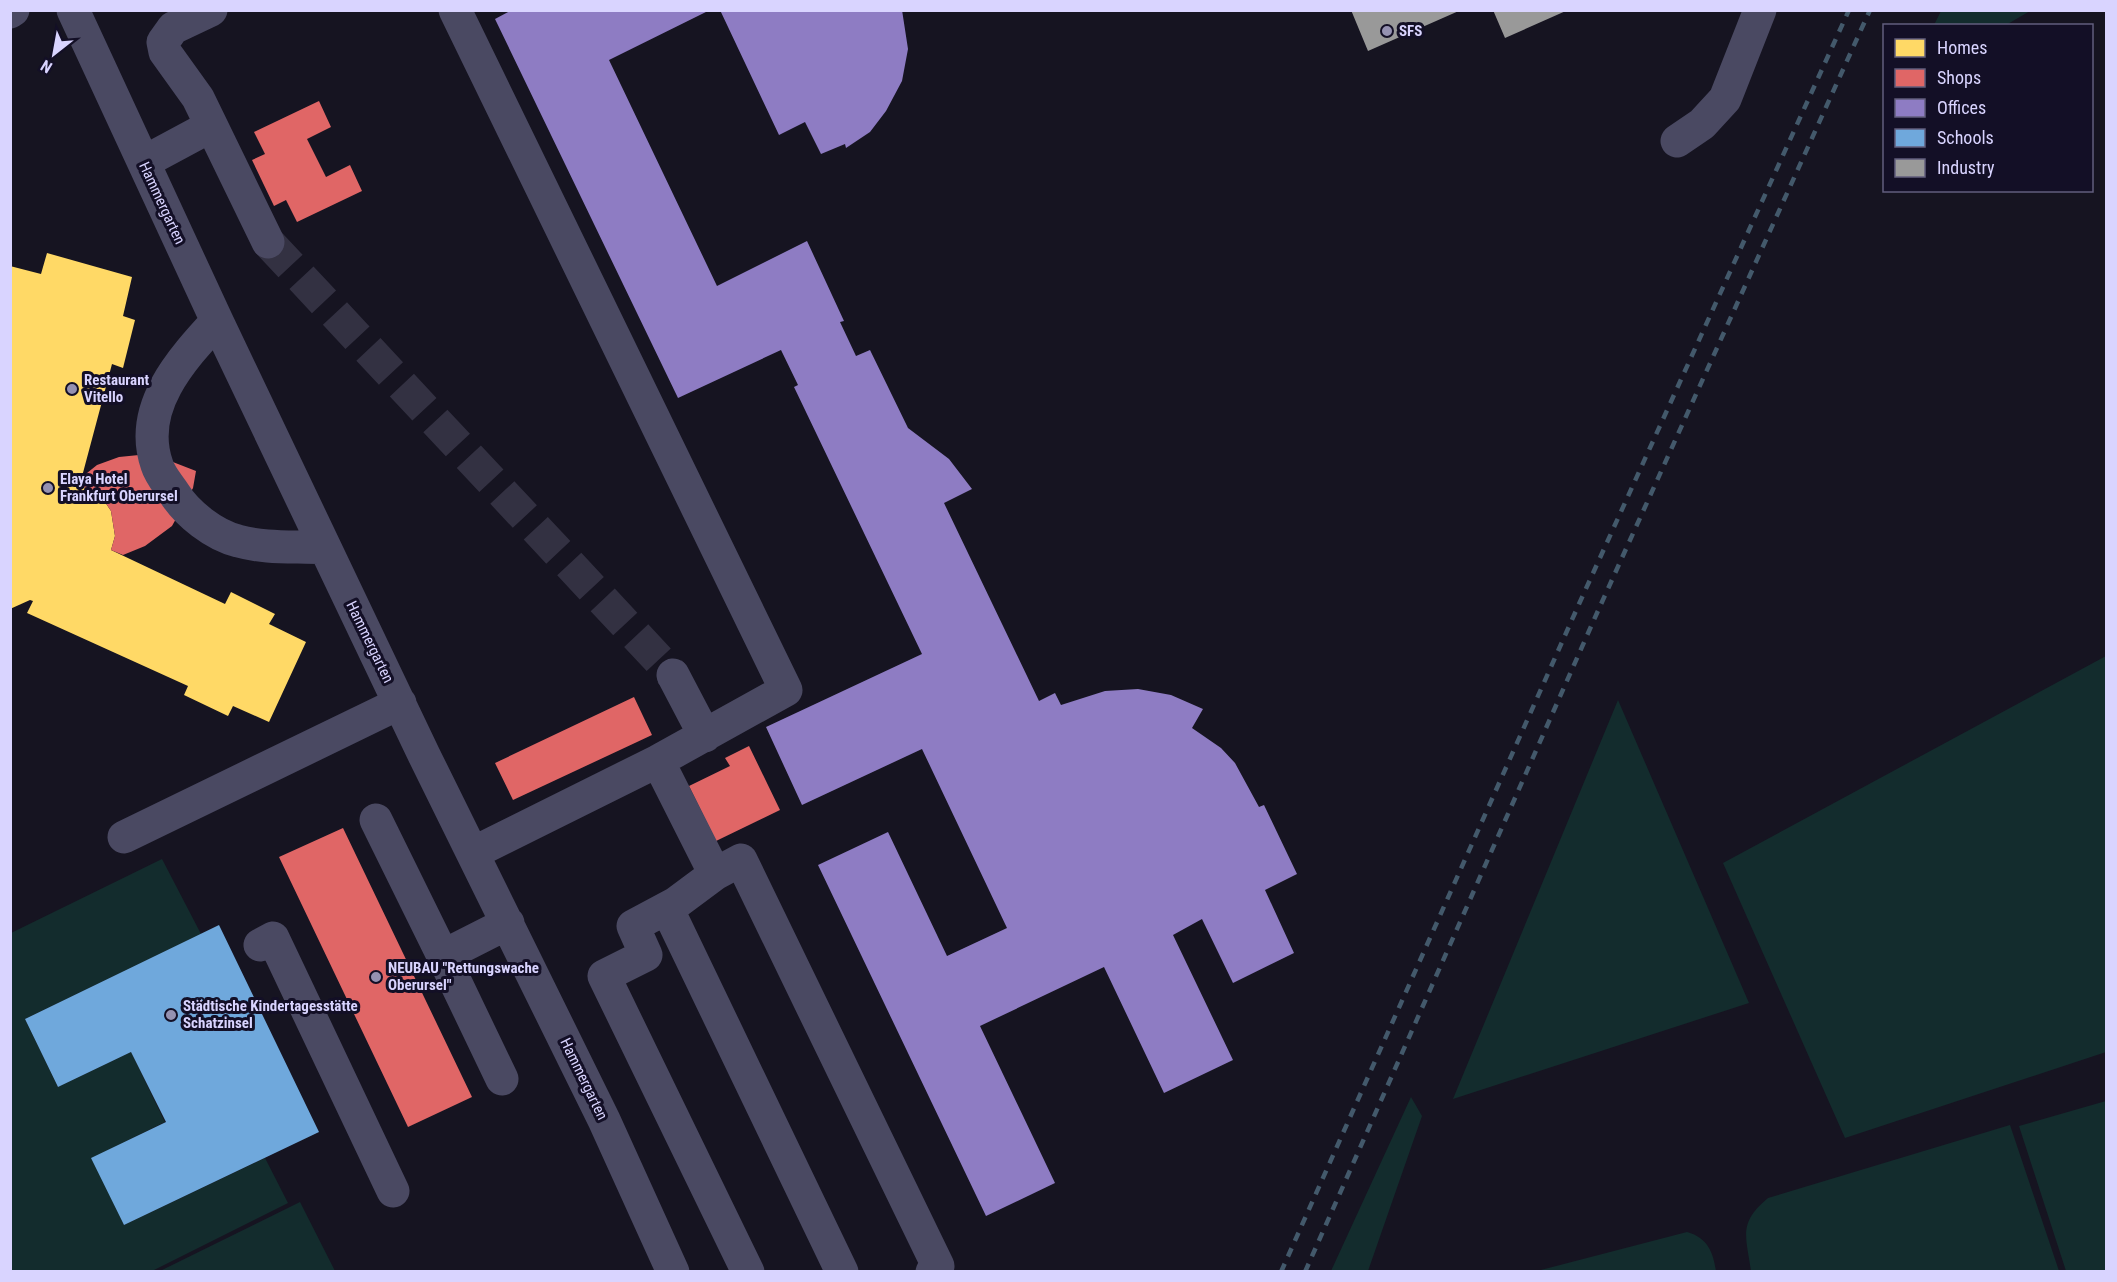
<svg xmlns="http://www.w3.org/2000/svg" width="2117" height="1282" font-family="'Roboto Condensed',sans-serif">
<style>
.green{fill:#132c2d}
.homes{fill:#ffd966}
.shops{fill:#e06666}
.offices{fill:#8e7cc3}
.schools{fill:#6fa8dc}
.industry{fill:#999}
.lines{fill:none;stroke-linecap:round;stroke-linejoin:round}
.minor-tunnel{stroke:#333142;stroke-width:33;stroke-dasharray:33 16;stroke-linecap:butt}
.minor{stroke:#4a4962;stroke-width:33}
.rail{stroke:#43596b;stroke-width:4.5;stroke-dasharray:9 8;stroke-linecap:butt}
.poi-dot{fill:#9591b1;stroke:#130f26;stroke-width:2}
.labels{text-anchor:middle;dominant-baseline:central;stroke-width:6;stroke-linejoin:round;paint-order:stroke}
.poi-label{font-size:15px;font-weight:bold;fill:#d9d4ff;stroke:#130f26;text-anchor:start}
.street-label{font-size:15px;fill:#d9d4ff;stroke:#130f26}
</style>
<rect width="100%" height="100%" fill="#161421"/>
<!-- green -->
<path class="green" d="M 1941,11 L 1941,10 L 2030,11 L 2006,25 L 1934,25 Z
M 2106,656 L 2106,1052 L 1845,1138 L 1723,863 Z
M 1618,700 L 1749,1003 L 1453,1099 Z
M 162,859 L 201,934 L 25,1019 L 58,1087 L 131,1052 L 165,1122 L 92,1158 L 124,1225 L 265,1158 L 288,1203 L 152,1271 L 11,1272 L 11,933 Z
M 1411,1097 L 1422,1116 L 1368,1271 L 1331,1271 Z
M 2106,1101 L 2106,1271 L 2066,1271 L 2019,1126 Z
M 2010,1125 L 2059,1271 L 1751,1271 C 1746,1236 1738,1223 1768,1198 Z
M 300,1202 L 335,1271 L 160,1271 Z
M 1687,1232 C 1708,1238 1713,1252 1716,1271 L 1537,1271 Z"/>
<!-- homes -->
<path class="homes" d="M 47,253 L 132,277 L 123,316 L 135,320 L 123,368 L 112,364 L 80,484 L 105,502 L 111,511 L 115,536 L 111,550 L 225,604 L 231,592 L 275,614 L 269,624 L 306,642 L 269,722 L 233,706 L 228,716 L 184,695 L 188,686 L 27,613 L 33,601 L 30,600 L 10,609 L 10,266 L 41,274 Z"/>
<!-- shops -->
<path class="shops" d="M 319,101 L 331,127 L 307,139 L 326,177 L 350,165 L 362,191 L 297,222 L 286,200 L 274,206 L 252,160 L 265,154 L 254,132 Z
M 139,455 L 160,457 L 196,471 L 193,488 L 172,526 L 145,546 L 123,555 L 111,550 L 115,536 L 111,511 L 105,502 L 80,484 L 82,477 L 97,465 L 119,457 Z
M 634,697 L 652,735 L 513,800 L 495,763 Z
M 749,746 L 780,810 L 716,841 L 689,786 L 730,766 L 725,758 Z
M 343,828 L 472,1097 L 408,1127 L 279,857 Z"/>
<!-- offices -->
<path class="offices" d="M 512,10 L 710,10 L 609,60 L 717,286 L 807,241 L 844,321 L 840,322 L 856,356 L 870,350 L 908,428 L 949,459 L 972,489 L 944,503 L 1039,701 L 1055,693 L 1061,705 L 1105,691 L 1138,689 L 1171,695 L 1203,709 L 1192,728 L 1221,748 L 1235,763 L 1259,807 L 1264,805 L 1297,874 L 1265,890 L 1294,953 L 1233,983 L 1202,919 L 1173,935 L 1233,1060 L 1164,1093 L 1104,967 L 980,1026 L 1055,1183 L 986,1216 L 818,865 L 888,832 L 947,956 L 1007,928 L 922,749 L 802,805 L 766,727 L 922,654 L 794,387 L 798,385 L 781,350 L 678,398 L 495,19 Z
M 720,10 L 902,10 L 908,49 L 902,81 L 886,111 L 870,132 L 846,148 L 845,144 L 821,154 L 805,122 L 779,135 Z"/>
<!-- schools -->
<path class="schools" d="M 219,925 L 319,1132 L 124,1225 L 91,1158 L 166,1122 L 131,1052 L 58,1087 L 25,1019 Z"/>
<!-- industry -->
<path class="industry" d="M 1351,10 L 1461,10 L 1368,51 Z
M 1493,10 L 1568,10 L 1505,38 Z"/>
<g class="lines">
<!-- minor-tunnel -->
<path class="minor-tunnel" d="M 268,242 L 673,675"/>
<!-- minor -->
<path class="minor" d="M 73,10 L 217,321 L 424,755 L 604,1120 L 673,1272
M 211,10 L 173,28 L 163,42 L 165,52 L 198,98 L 268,242
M 455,10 L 786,690 L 658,761 L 473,853
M 10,12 L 13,10
M 1677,141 L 1702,124 L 1725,99 L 1760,10
M 144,162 L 211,126
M 217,321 C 181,360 137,408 157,465 C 160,475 168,484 174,493 C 187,514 214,535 238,541 C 266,549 296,546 325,548
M 673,675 L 705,736
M 658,761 L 715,874 L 676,903 L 633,926 L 646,955 L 604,976 L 748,1272
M 376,820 L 443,956 L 508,923
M 124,837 L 400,703
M 715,874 L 741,860 L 938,1266 L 932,1272
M 667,908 L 842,1272
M 260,945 L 273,938 L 393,1191
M 443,956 L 502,1079"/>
<!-- rail -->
<path class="rail" d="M 1281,1272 L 1579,604 L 1849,10
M 1305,1272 L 1597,613 L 1870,10"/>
</g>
<!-- markers -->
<g class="poi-dot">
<circle cx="1387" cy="31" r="6"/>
<circle cx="72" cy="389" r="6"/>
<circle cx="48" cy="488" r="6"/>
<circle cx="376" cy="977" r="6"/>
<circle cx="171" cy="1015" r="6"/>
</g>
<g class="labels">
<!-- poi labels -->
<g class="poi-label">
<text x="1399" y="31">SFS</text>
<text x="84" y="380">Restaurant<tspan x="84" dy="17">Vitello</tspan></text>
<text x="60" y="479">Elaya Hotel<tspan x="60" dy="17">Frankfurt Oberursel</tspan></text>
<text x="388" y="968">NEUBAU "Rettungswache<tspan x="388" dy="17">Oberursel"</tspan></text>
<text x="183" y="1006">Städtische Kindertagesstätte<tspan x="183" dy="17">Schatzinsel</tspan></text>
</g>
<!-- street labels -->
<g class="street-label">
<text transform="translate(162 203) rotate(65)">Hammergarten</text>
<text transform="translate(370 642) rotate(64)">Hammergarten</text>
<text transform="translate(584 1079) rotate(64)">Hammergarten</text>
</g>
</g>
<!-- border -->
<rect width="2117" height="1282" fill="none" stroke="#d9d4ff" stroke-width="24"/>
<!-- legend -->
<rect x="1883" y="24" width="210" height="168" fill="#130f26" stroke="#625e7d" stroke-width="1.5"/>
<rect x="1895" y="39" width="30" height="18" fill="#ffd966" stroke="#625e7d" stroke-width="1.5"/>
<text x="1937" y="54" font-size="18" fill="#d9d4ff">Homes</text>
<rect x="1895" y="69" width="30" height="18" fill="#e06666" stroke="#625e7d" stroke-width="1.5"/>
<text x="1937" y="84" font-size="18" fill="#d9d4ff">Shops</text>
<rect x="1895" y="99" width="30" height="18" fill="#8e7cc3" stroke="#625e7d" stroke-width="1.5"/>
<text x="1937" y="114" font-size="18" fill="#d9d4ff">Offices</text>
<rect x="1895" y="129" width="30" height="18" fill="#6fa8dc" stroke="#625e7d" stroke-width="1.5"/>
<text x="1937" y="144" font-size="18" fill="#d9d4ff">Schools</text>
<rect x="1895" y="159" width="30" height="18" fill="#999999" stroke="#625e7d" stroke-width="1.5"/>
<text x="1937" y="174" font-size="18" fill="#d9d4ff">Industry</text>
<!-- north arrow -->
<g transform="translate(54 54) rotate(211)" stroke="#130f26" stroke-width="4.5" paint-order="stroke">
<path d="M0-4.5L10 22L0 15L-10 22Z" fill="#d9d4ff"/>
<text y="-9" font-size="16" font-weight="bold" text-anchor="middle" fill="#d9d4ff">N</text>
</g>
</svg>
